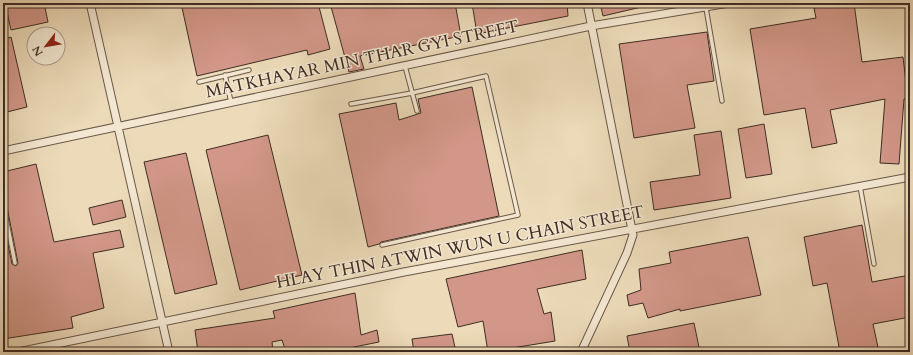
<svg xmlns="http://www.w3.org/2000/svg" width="913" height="355" font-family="Cardo,serif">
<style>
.building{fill:#d29788;stroke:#3e2c25}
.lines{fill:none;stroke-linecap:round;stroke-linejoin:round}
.lane-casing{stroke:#6a584a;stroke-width:5.5}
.street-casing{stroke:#6a584a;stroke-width:9}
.lane{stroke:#f3e7d1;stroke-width:3.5}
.street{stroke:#f3e7d1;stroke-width:7}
.labels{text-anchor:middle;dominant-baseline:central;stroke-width:3;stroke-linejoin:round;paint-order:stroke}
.street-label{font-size:17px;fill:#3e2c25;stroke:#f3e7d1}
</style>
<rect width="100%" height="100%" fill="#ecdab8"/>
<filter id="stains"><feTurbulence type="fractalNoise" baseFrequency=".005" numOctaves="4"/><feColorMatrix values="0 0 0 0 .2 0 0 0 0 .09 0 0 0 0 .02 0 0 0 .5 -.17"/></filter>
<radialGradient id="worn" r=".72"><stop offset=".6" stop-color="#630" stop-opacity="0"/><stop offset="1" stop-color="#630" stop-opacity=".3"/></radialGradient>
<!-- building -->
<path class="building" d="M 5,3 L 44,3 L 48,22 L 11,30 Z
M 181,3 L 318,3 L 330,49 L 308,55 L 307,50 L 197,76 Z
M 330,3 L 455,3 L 461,36 L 360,56 L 364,69 L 349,72 Z
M 472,3 L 567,3 L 568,16 L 477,34 Z
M 600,3 L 650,3 L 650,5 L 603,16 Z
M 854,3 L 862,62 L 903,57 L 908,99 L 904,99 L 899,164 L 880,163 L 885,99 L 830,110 L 837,143 L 812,148 L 805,108 L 764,115 L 750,29 L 816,18 L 814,8 Z
M 707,32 L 714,81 L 687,85 L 695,128 L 634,138 L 619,44 Z
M 11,37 L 27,107 L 3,113 L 3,40 Z
M 472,87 L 499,216 L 381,242 L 379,244 L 368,247 L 339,114 L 396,103 L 399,120 L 421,113 L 418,99 Z
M 764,124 L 772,174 L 746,178 L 738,129 Z
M 721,131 L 731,198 L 654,210 L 650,182 L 700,175 L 694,135 Z
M 268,135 L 302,275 L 240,290 L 206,150 Z
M 186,153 L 217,284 L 175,294 L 144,162 Z
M 36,164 L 54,242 L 120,230 L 124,247 L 93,253 L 104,308 L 71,317 L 73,328 L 3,339 L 3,220 L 12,264 L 16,266 L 18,263 L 6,202 L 3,200 L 3,172 Z
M 122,200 L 126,217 L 93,225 L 89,208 Z
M 862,225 L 872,282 L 910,275 L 910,317 L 873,324 L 879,352 L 840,352 L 827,283 L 813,286 L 804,237 Z
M 748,237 L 761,295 L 680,311 L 680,309 L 648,318 L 643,303 L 629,306 L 627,295 L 641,290 L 639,269 L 671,263 L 669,252 Z
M 582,250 L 586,279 L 537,289 L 544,314 L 551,312 L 555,341 L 488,352 L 483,321 L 458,327 L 446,279 Z
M 355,293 L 361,335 L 377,330 L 379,342 L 329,352 L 286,352 L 282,340 L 272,342 L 273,352 L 198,352 L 195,330 L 275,318 L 273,311 Z
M 694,323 L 700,352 L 630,352 L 627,336 Z
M 452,334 L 456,352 L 414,352 L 412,339 Z"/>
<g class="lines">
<!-- lane casing -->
<g class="lane-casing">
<path id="lane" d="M 706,8 L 722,101
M 405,66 L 417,111
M 225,75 L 231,102
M 199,82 L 249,70
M 351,104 L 412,93 L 486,76 L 518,215 L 382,245
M 860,186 L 874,264
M 3,203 L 15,263"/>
</g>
<!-- street casing -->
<g class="street-casing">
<path id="street" d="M 90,3 L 169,352
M 3,151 L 591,26 L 729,3
M 18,352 L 404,272 L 910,177
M 581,352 L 627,253 L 633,235 L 587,3"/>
</g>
<!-- lane -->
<use href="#lane" class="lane"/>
<!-- street -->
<use href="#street" class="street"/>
</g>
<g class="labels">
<!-- street labels -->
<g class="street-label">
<text transform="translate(362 59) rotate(-12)">MATKHAYAR MIN THAR GYI STREET</text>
<text transform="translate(460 247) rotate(-11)">HLAY THIN ATWIN WUN U CHAIN STREET</text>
</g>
</g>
<!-- margin -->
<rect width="913" height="355" fill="none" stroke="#ecdab8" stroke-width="16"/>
<rect x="4" y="4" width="905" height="347" fill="none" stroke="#3e2c25" stroke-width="2"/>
<rect x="8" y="8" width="897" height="339" fill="none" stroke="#3e2c25"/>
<!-- north arrow -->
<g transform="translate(46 46) rotate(239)"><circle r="19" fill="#f3e7d1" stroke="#ab9c8c"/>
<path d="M0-3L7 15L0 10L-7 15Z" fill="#8f2418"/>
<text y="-6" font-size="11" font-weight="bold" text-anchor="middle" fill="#3e2c25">N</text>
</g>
<rect width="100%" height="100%" filter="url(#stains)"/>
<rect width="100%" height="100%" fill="url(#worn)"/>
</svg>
